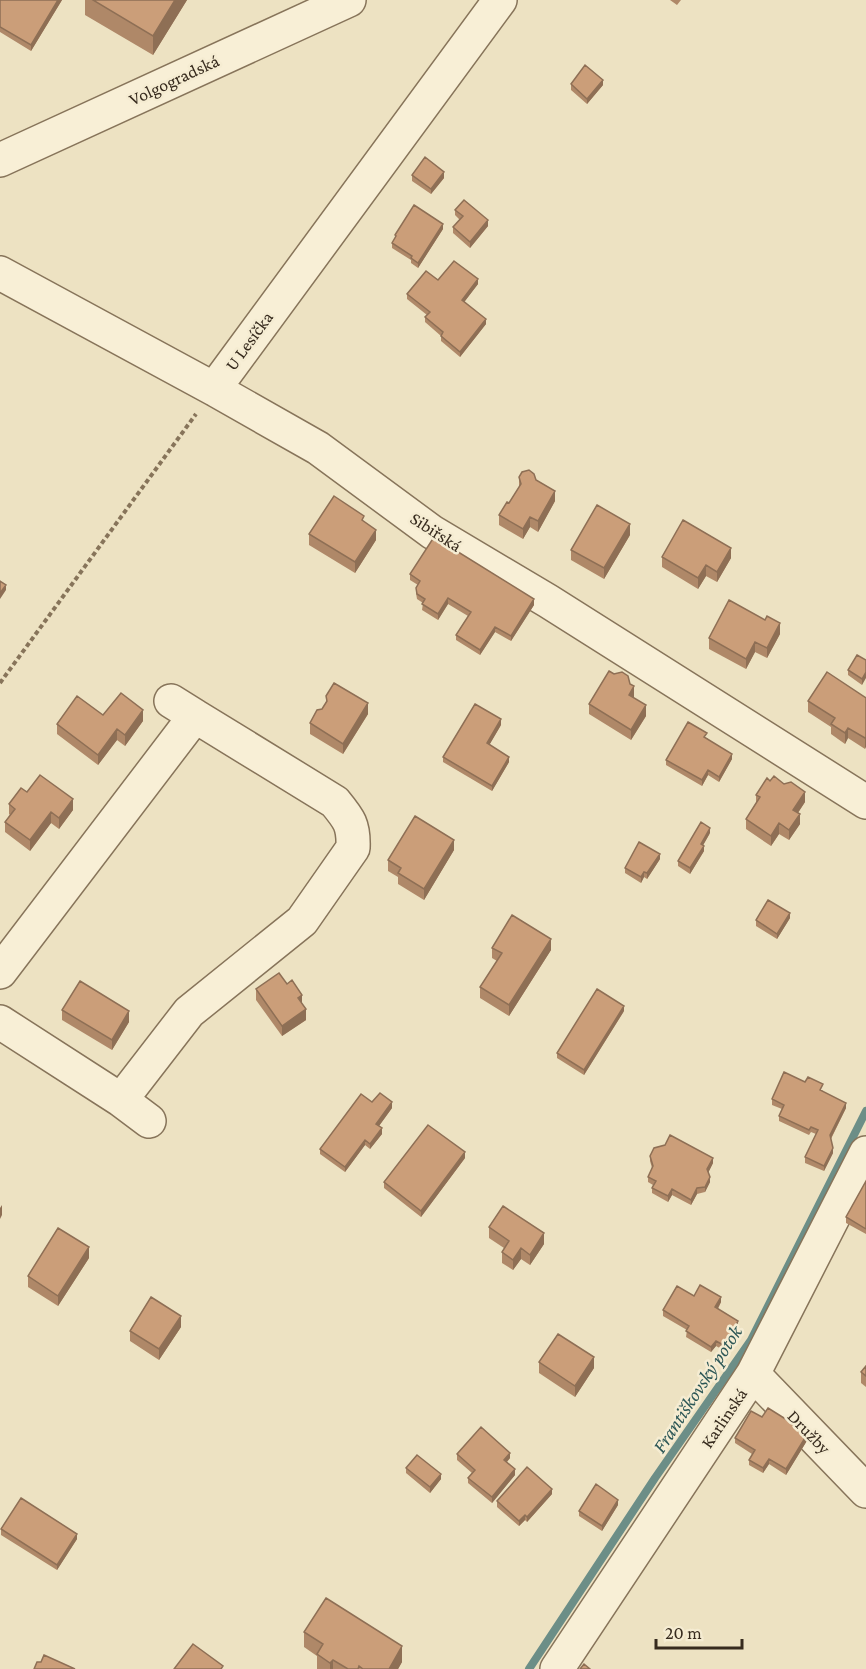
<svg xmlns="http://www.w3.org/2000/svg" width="866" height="1669" font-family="'Crimson Pro',serif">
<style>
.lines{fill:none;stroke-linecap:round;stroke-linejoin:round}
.stream{stroke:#6c8e87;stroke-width:8}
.street-casing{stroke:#87745a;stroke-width:36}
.path{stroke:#87745a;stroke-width:4;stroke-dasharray:4.5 3;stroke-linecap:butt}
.street{stroke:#f8efd6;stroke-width:33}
.wall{fill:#af8868}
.shaded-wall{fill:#8e6f55}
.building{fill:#cb9e79;stroke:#8e6f55;stroke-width:1.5}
.labels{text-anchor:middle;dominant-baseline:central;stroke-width:5;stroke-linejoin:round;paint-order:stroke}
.street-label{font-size:18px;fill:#372b1e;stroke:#f5ecd2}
.water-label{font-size:20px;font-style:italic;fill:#2d5756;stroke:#f5ecd2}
</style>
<rect width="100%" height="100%" fill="#ede2c2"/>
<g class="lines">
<!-- stream -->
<path class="stream" d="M 529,1669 L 655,1478 L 751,1340 L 866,1111"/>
<!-- street casing -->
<g class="street-casing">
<path id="street" d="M 0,160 L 349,0
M 0,273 L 214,389 L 318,448 L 432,532 L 548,601 L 866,802
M 214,389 L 500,0
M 171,701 L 195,716
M 0,972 L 195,716 L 335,802 C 349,819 354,825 353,848 L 302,921 L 189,1012 L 121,1100 L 0,1022
M 121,1100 L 149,1121
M 753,1374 L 866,1491
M 557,1669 L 753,1374 L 866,1153"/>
</g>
<!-- path -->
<path class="path" d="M 0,683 L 196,414"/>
<!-- street -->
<use href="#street" class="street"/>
</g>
<!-- wall -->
<path class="wall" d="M 0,0 L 62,0 L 31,51 L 0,32 Z
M 85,0 L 187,0 L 153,55 L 85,15 Z
M 670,0 L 681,0 L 677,5 Z
M 571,84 L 603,85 L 587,104 L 571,90 Z
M 412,175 L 444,178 L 431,194 L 412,181 Z
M 455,210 L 488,226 L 470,248 L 453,233 L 453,227 L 460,220 L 455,215 Z
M 443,229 L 418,268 L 411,263 L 411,260 L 392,248 L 392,243 L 395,238 L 395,235 Z
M 438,280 L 478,284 L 464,302 L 486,324 L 460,357 L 441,341 L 441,336 L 425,322 L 425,317 L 427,315 L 407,299 L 407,294 Z
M 519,477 L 536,480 L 555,501 L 538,532 L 530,527 L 523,539 L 499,525 L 499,515 L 509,503 L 519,487 Z
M 309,534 L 376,540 L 355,573 L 309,545 Z
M 630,535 L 604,579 L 571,560 L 571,550 Z
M 662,557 L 731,558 L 717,582 L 706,576 L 698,589 L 662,567 Z
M 410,574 L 534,605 L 511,641 L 495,632 L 480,655 L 456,640 L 456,635 L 468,616 L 448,604 L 438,620 L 422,610 L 423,603 L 417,599 L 416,593 L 416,588 L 418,585 L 410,580 Z
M 780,634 L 767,658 L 755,652 L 746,669 L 709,649 L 709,638 Z
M 866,660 L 862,685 L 848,675 L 848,670 Z
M 326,696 L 368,714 L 343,754 L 310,734 L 310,723 L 322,709 L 326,702 Z
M 634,697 L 633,698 L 646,716 L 631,740 L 589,714 L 589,704 Z
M 866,698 L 865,749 L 848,738 L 845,744 L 831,734 L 831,727 L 808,712 L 808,701 Z
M 103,715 L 143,721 L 125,746 L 117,740 L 98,765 L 57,734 L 57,724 Z
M 501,725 L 489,745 L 509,762 L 492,791 L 443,762 L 443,757 Z
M 707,738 L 732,759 L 719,782 L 708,775 L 702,786 L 666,765 L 666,760 Z
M 27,792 L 73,810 L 59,829 L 51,823 L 30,851 L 5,832 L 5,822 L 10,815 L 9,814 L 9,804 Z
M 756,795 L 805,802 L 798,813 L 800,824 L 789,840 L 779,834 L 771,846 L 746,829 L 746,819 L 756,803 Z
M 710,833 L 703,845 L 704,851 L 690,874 L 678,866 L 678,861 Z
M 454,850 L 424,900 L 398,884 L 398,877 L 388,871 L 388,860 Z
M 660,859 L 647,879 L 644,877 L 641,883 L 625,873 L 625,868 Z
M 790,918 L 777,939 L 756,926 L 756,920 Z
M 492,948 L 551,950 L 509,1016 L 480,998 L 480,987 L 497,961 L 492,958 Z
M 287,984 L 302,1004 L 306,1020 L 282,1036 L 256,1000 L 256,989 Z
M 62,1010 L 129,1022 L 112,1050 L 62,1020 Z
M 624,1011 L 584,1075 L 557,1058 L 557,1053 Z
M 823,1090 L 822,1091 L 846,1108 L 831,1139 L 833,1153 L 824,1171 L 805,1163 L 805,1157 L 816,1134 L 811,1132 L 809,1135 L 779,1121 L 779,1116 L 782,1109 L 772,1105 L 772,1099 Z
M 372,1102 L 392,1108 L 379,1126 L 382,1134 L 370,1149 L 365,1145 L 345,1172 L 320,1154 L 320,1149 Z
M 650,1156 L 713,1163 L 708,1173 L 710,1182 L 705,1192 L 697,1194 L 691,1205 L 672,1195 L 668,1202 L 652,1193 L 652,1188 L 653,1185 L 648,1182 L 648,1177 L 652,1168 L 650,1161 Z
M 465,1158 L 421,1217 L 384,1188 L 384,1182 Z
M 866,1181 L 866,1234 L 846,1223 L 846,1217 Z
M 489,1227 L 544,1244 L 530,1265 L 521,1259 L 513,1270 L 502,1263 L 502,1252 L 504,1248 L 489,1238 Z
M 89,1258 L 58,1306 L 28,1287 L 28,1276 Z
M 694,1296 L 721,1302 L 718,1309 L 738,1326 L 725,1351 L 716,1346 L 711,1352 L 686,1337 L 687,1330 L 663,1316 L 663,1310 Z
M 181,1327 L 159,1360 L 130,1341 L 130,1331 Z
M 539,1362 L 594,1368 L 575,1397 L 539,1373 Z
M 866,1366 L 866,1387 L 861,1383 L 861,1372 Z
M 762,1417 L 808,1439 L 786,1475 L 769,1464 L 763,1473 L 749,1465 L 749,1460 L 752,1454 L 735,1443 L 735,1438 Z
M 457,1454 L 510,1458 L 507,1462 L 515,1475 L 492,1503 L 468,1483 L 468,1478 L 472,1473 L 457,1460 Z
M 406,1468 L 441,1479 L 430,1493 L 406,1473 Z
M 552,1494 L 527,1522 L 525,1520 L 519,1526 L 497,1507 L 497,1501 Z
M 618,1505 L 602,1531 L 579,1516 L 579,1511 Z
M 1,1529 L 77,1539 L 57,1570 L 1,1535 Z
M 304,1632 L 402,1662 L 398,1669 L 317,1669 L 317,1656 L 304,1647 Z"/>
<!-- shaded-wall -->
<path class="shaded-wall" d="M 58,0 L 62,0 L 31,51 L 31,45 Z
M 175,0 L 187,0 L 153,55 L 153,36 Z
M 603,80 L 603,85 L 587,104 L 587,99 Z
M 444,172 L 444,178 L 431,194 L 431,189 Z
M 488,220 L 488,226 L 470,248 L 470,242 Z
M 443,224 L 443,229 L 418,268 L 418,263 Z
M 478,279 L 478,284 L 462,305 L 462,300 Z
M 486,319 L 486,324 L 460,357 L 460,352 Z
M 555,491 L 555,501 L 538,532 L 538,521 Z
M 530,517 L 530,527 L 523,539 L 523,529 Z
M 630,524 L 630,535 L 604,579 L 604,568 Z
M 376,530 L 376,540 L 355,573 L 355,562 Z
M 731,548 L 731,558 L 717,582 L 717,572 Z
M 706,565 L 706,576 L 698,589 L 698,578 Z
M 6,585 L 6,590 L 0,599 L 0,593 Z
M 448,598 L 448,604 L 438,620 L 438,614 Z
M 534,599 L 534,605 L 511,641 L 511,636 Z
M 780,623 L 780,634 L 767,658 L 767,648 Z
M 495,627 L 495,632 L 480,655 L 480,650 Z
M 755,642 L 755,652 L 746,669 L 746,659 Z
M 866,672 L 866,678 L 862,685 L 862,679 Z
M 634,686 L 634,697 L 629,705 L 629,695 Z
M 368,703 L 368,714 L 343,754 L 343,744 Z
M 646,705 L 646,716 L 631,740 L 631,730 Z
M 143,710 L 143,721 L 125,746 L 125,735 Z
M 501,719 L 501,725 L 487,749 L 487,743 Z
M 848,728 L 848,738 L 845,744 L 845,733 Z
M 117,729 L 117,740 L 98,765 L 98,755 Z
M 866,737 L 866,747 L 865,749 L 865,738 Z
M 732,754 L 732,759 L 719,782 L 719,777 Z
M 509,757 L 509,762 L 492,791 L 492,786 Z
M 708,770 L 708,775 L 702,786 L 702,780 Z
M 805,792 L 805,802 L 793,820 L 793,810 Z
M 73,799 L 73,810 L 59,829 L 59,818 Z
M 51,812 L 51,823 L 30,851 L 30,840 Z
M 800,814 L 800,824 L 789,840 L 789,830 Z
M 779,823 L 779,834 L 771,846 L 771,836 Z
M 710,828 L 710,833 L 701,849 L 701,844 Z
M 454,840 L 454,850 L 424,900 L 424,889 Z
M 704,846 L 704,851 L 690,874 L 690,868 Z
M 660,854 L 660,859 L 647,879 L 647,873 Z
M 644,872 L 644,877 L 641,883 L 641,877 Z
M 790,913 L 790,918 L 777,939 L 777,934 Z
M 551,939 L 551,950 L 509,1016 L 509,1005 Z
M 302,995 L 302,1005 L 298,998 Z
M 624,1006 L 624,1011 L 584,1075 L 584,1070 Z
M 306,1009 L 306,1020 L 282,1036 L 282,1026 Z
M 129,1011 L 129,1022 L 112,1050 L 112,1040 Z
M 392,1102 L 392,1108 L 376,1130 L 376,1124 Z
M 846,1103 L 846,1108 L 830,1140 L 830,1135 Z
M 382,1128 L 382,1134 L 370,1149 L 370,1144 Z
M 365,1140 L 365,1145 L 345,1172 L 345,1167 Z
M 833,1148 L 833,1153 L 824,1171 L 824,1166 Z
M 465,1152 L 465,1158 L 421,1217 L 421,1211 Z
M 713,1158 L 713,1163 L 707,1175 L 707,1169 Z
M 710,1177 L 710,1182 L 705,1192 L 705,1187 Z
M 697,1188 L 697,1194 L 691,1205 L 691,1200 Z
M 672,1189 L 672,1195 L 668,1202 L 668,1196 Z
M 2,1205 L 2,1215 L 0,1219 L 0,1208 Z
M 544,1233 L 544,1244 L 530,1265 L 530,1255 Z
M 89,1247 L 89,1258 L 58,1306 L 58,1296 Z
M 521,1248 L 521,1259 L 513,1270 L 513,1260 Z
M 721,1297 L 721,1302 L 715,1313 L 715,1307 Z
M 181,1316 L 181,1327 L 159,1360 L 159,1349 Z
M 738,1321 L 738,1326 L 725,1351 L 725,1346 Z
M 716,1341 L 716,1346 L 711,1352 L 711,1347 Z
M 594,1357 L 594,1368 L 575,1397 L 575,1386 Z
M 808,1433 L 808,1439 L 786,1475 L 786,1469 Z
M 510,1453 L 510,1458 L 504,1465 L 504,1460 Z
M 769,1459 L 769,1464 L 763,1473 L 763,1468 Z
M 515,1469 L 515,1475 L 492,1503 L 492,1497 Z
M 441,1474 L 441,1479 L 430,1493 L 430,1487 Z
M 552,1489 L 552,1494 L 527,1522 L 527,1517 Z
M 618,1500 L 618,1505 L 602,1531 L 602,1526 Z
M 525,1515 L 525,1520 L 519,1526 L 519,1521 Z
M 77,1534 L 77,1539 L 57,1570 L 57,1565 Z
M 402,1646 L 402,1662 L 398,1669 L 389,1669 Z
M 333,1660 L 333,1669 L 330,1669 L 330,1663 Z"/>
<!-- building -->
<path class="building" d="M 0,0 L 58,0 L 31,45 L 0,27 Z
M 93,0 L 175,0 L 153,36 Z
M 585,65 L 603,80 L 587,99 L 571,84 Z
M 425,157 L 444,172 L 431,189 L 412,175 Z
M 464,200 L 488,220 L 470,242 L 453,227 L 463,216 L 455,210 Z
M 414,205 L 443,224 L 418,263 L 411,258 L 412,256 L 392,243 L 396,236 L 395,235 Z
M 454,261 L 478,279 L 462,300 L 486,319 L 460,352 L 441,336 L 443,332 L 425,317 L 430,312 L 407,294 L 426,271 L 438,280 Z
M 529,470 L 534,474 L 536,480 L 555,491 L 538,521 L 530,517 L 523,529 L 499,515 L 507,502 L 509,503 L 521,484 L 519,477 L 522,472 Z
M 334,496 L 364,516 L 362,520 L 376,530 L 355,562 L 309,534 Z
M 597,505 L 630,524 L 604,568 L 571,550 Z
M 683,520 L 731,548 L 717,572 L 706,565 L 698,578 L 662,557 Z
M 434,537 L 534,599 L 511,636 L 495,627 L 480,650 L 456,635 L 471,612 L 448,598 L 438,614 L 422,604 L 425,599 L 417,594 L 416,588 L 420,581 L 410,574 Z
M 0,581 L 6,585 L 0,593 Z
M 729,600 L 765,620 L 767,616 L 780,623 L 767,648 L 755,642 L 746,659 L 709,638 Z
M 857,655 L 866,660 L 866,672 L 862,679 L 848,670 Z
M 609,671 L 614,674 L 622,672 L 628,676 L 630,684 L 634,686 L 629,695 L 646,705 L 631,730 L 589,704 Z
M 827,672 L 866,698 L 866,737 L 865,738 L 848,728 L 845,733 L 831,724 L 835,718 L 808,701 Z
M 334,683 L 368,703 L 343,744 L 310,723 L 317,710 L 322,709 L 327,701 L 326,696 Z
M 121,693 L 143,710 L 125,735 L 117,729 L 98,755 L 57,724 L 77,696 L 103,715 Z
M 475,704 L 501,719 L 487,743 L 509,757 L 492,786 L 443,757 Z
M 688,722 L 707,733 L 704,737 L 732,754 L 719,777 L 708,770 L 702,780 L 666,760 Z
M 40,775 L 73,799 L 59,818 L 51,812 L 30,840 L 5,822 L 15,809 L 9,804 L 21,788 L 27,792 Z
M 774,776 L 784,784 L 791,782 L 805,792 L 793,810 L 800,814 L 789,830 L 779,823 L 771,836 L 746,819 L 760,797 L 756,795 L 767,778 L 770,781 Z
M 415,816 L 454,840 L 424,889 L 398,873 L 401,868 L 388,860 Z
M 701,822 L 710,828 L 701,844 L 704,846 L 690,868 L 678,861 Z
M 639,842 L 660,854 L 647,873 L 644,872 L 641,877 L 625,868 Z
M 768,900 L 790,913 L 777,934 L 756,920 Z
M 512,915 L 551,939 L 509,1005 L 480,987 L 502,953 L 492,948 Z
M 279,973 L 287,984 L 292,980 L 302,995 L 298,998 L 306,1009 L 282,1026 L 256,989 Z
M 80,981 L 129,1011 L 112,1040 L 62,1010 Z
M 597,989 L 624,1006 L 584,1070 L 557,1053 Z
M 784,1072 L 805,1082 L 808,1077 L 823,1084 L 820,1090 L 846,1103 L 830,1135 L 833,1148 L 824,1166 L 805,1157 L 818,1130 L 811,1127 L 809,1130 L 779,1116 L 784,1105 L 772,1099 Z
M 380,1093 L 392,1102 L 376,1124 L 382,1128 L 370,1144 L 365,1140 L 345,1167 L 320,1149 L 361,1094 L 372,1102 Z
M 428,1125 L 465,1152 L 421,1211 L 384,1182 Z
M 670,1135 L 713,1158 L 707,1169 L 710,1177 L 705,1187 L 697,1188 L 691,1200 L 672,1189 L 668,1196 L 652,1188 L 656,1181 L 648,1177 L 653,1166 L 650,1156 L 654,1148 L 665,1145 Z
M 866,1181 L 866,1229 L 846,1217 Z
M 503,1206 L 544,1233 L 530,1255 L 521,1248 L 513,1260 L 502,1252 L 509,1241 L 489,1227 Z
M 58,1228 L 89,1247 L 58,1296 L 28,1276 Z
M 700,1285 L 721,1297 L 715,1307 L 738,1321 L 725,1346 L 716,1341 L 711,1347 L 686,1331 L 689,1326 L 663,1310 L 677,1286 L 694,1296 Z
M 151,1297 L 181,1316 L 159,1349 L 130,1331 Z
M 558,1334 L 594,1357 L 575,1386 L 539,1362 Z
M 866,1366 L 866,1376 L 861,1372 Z
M 768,1408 L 808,1433 L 786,1469 L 769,1459 L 763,1468 L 749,1460 L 755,1450 L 735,1438 L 751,1411 L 762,1417 Z
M 481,1427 L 510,1453 L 504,1460 L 515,1469 L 492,1497 L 468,1478 L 475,1470 L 457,1454 Z
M 417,1455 L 441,1474 L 430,1487 L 406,1468 Z
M 527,1467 L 552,1489 L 527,1517 L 525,1515 L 519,1521 L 497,1501 Z
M 596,1484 L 618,1500 L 602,1526 L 579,1511 Z
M 21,1498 L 77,1534 L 57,1565 L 1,1529 Z
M 326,1598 L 402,1646 L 389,1669 L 363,1669 L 359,1666 L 358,1669 L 348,1669 L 333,1660 L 330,1663 L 317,1654 L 323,1644 L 304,1632 Z
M 193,1644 L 223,1666 L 221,1669 L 174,1669 Z
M 44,1655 L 75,1669 L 34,1669 L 37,1662 L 41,1662 Z
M 584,1664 L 590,1669 L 580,1669 Z"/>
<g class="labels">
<!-- street labels -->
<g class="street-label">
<text transform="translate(174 80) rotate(-25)">Volgogradská</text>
<text transform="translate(249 341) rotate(-54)">U Lesíčka</text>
<text transform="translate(436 532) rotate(33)">Sibiřská</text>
<text transform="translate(724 1418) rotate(-56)">Karlinská</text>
<text transform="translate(809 1432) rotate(46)">Družby</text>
</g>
<!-- water labels -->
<g class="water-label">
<text transform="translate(697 1389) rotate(-57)">Františkovský potok</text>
</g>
</g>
<!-- scale -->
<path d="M656 1639v9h86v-9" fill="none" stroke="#372b1e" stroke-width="3"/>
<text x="665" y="1639" font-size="18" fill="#372b1e" stroke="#f5ecd2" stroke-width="4.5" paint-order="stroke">20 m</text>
</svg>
